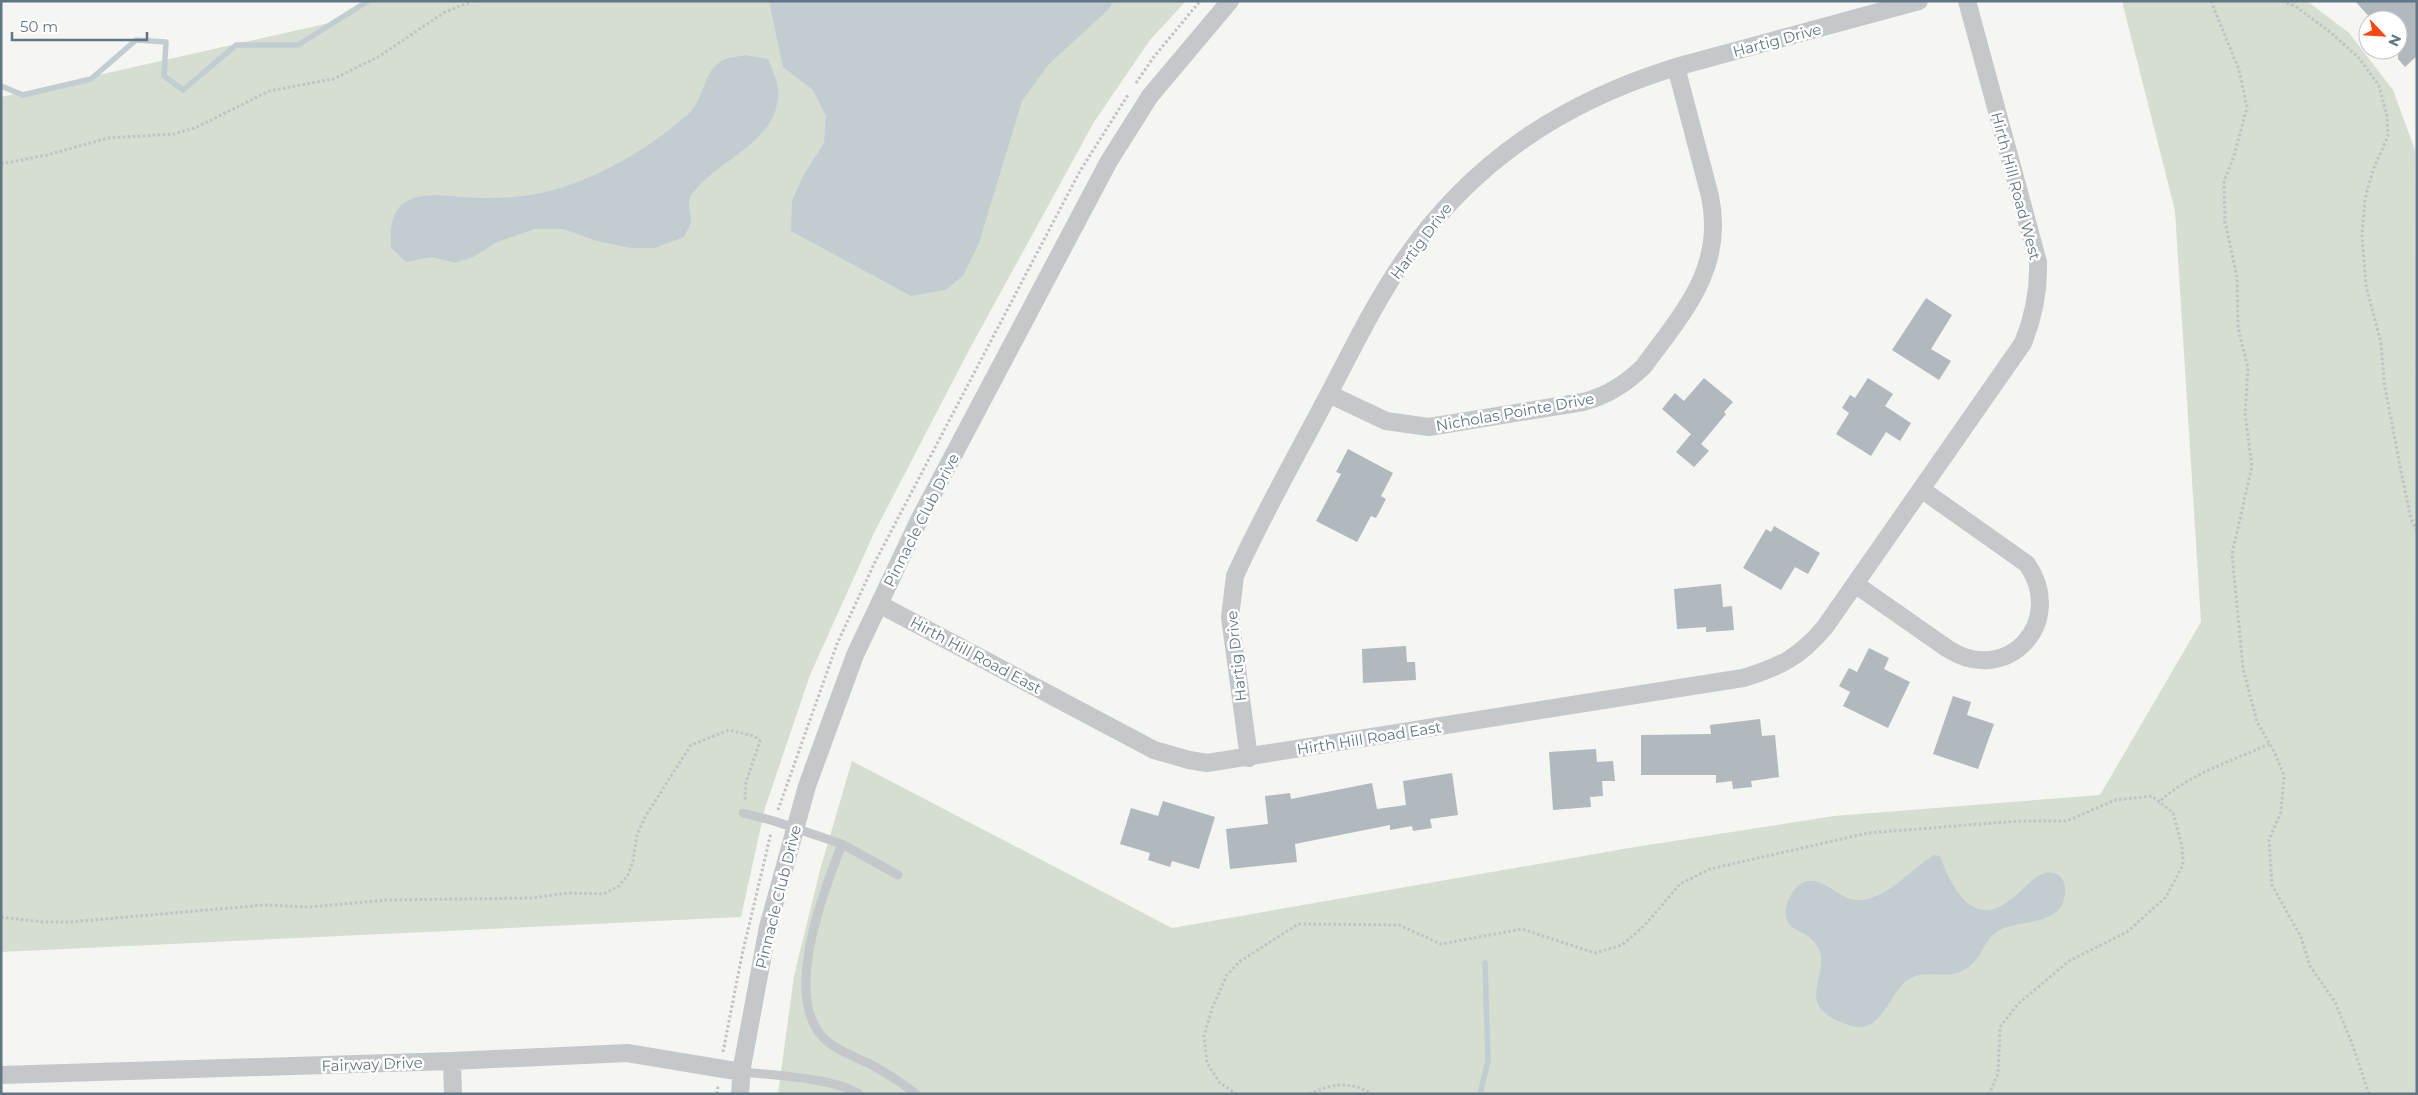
<svg xmlns="http://www.w3.org/2000/svg" width="2418" height="1095" font-family="Montserrat,sans-serif">
<style>
.green{fill:#d6ded1}
.water{fill:#c2cdd2}
.lines{fill:none;stroke-linecap:round;stroke-linejoin:round}
.stream{stroke:#c2cdd2;stroke-width:5.5}
.building{fill:#b1b9be}
.path{stroke:#c0c2c3;stroke-width:3;stroke-dasharray:2.5 2.5;stroke-linecap:butt}
.lane{stroke:#c4c8cb;stroke-width:9}
.street{stroke:#c4c8cb;stroke-width:18}
.labels{text-anchor:middle;dominant-baseline:central;stroke-width:5;stroke-linejoin:round;paint-order:stroke}
.street-label{font-size:15px;fill:#617585;stroke:#fff}
</style>
<rect width="100%" height="100%" fill="#f5f5f1"/>
<!-- green -->
<path class="green" d="M 373,1 L 1186,1 L 1150,40 L 1094,122 L 968,352 L 874,533 L 810,675 L 765,808 L 741,917 L 1,952 L 1,97 L 338,21 Z
M 2122,1 L 2307,1 L 2349,33 L 2393,90 L 2415,150 L 2417,1094 L 778,1094 L 794,976 L 820,870 L 852,761 L 1172,928 L 1635,847 L 1834,816 L 2100,795 L 2201,622 L 2175,211 Z"/>
<!-- water -->
<path class="water" d="M 771,1 L 1113,1 L 1110,8 L 1048,65 L 1022,101 L 979,243 L 963,276 L 945,290 L 911,296 L 791,231 L 792,201 L 803,176 L 824,143 L 826,116 L 813,90 L 783,67 L 770,6 Z
M 745,55 L 768,59 C 771,67 777,79 778,88 C 782,142 719,157 692,194 C 687,201 690,211 691,220 C 691,225 686,232 684,237 L 655,248 L 631,248 L 597,241 L 563,229 L 535,229 L 497,242 L 473,257 L 455,263 L 432,257 L 406,262 L 391,248 C 385,176 443,199 489,198 C 514,198 539,195 563,187 C 603,174 642,152 675,125 C 680,120 687,116 692,110 C 704,95 704,73 720,62 C 726,57 738,57 745,55 Z
M 1934,855 L 1940,856 C 1948,879 1968,924 2001,906 C 2014,899 2024,887 2035,878 C 2046,869 2063,870 2065,887 C 2067,928 2022,918 2000,930 C 1980,941 1985,961 1960,972 C 1945,978 1927,971 1913,977 C 1889,987 1884,1035 1852,1026 C 1777,1004 1850,965 1806,935 C 1801,932 1793,929 1789,924 C 1781,913 1789,893 1799,885 C 1819,870 1838,900 1857,900 C 1888,900 1909,870 1934,855 Z"/>
<g class="lines">
<!-- stream -->
<path class="stream" d="M 1,86 L 23,95 L 91,79 L 136,40 L 166,42 L 164,76 L 183,90 L 236,45 L 298,45 L 368,1
M 1480,1094 L 1488,1061 L 1485,963"/>
</g>
<!-- building -->
<path class="building" d="M 2355,1 L 2417,1 L 2417,56 L 2405,67 L 2398,59 L 2398,20 L 2372,20 Z
M 1926,298 L 1952,315 L 1931,349 L 1951,361 L 1939,380 L 1892,350 Z
M 1704,378 L 1733,402 L 1724,412 L 1726,414 L 1701,444 L 1709,451 L 1694,467 L 1676,452 L 1691,434 L 1662,409 L 1675,393 L 1684,401 Z
M 1868,378 L 1893,394 L 1885,406 L 1911,423 L 1900,441 L 1886,432 L 1871,456 L 1836,434 L 1849,413 L 1842,408 L 1850,395 L 1855,398 Z
M 1348,449 L 1393,473 L 1381,496 L 1386,499 L 1376,518 L 1371,516 L 1357,542 L 1316,521 L 1341,474 L 1336,472 Z
M 1774,526 L 1820,553 L 1808,574 L 1795,567 L 1781,590 L 1743,568 L 1766,529 L 1771,532 Z
M 1721,584 L 1723,607 L 1732,606 L 1734,630 L 1706,632 L 1706,627 L 1677,629 L 1674,589 Z
M 1406,646 L 1407,662 L 1415,662 L 1416,680 L 1363,683 L 1362,649 Z
M 1869,648 L 1889,658 L 1884,669 L 1910,682 L 1888,728 L 1843,706 L 1850,692 L 1839,686 L 1849,668 L 1857,672 Z
M 1953,696 L 1971,702 L 1967,715 L 1994,724 L 1978,769 L 1933,754 Z
M 1760,719 L 1762,736 L 1775,735 L 1779,777 L 1751,781 L 1752,787 L 1733,789 L 1732,781 L 1716,783 L 1716,775 L 1641,775 L 1641,735 L 1711,734 L 1710,725 Z
M 1596,749 L 1597,762 L 1613,761 L 1615,781 L 1602,781 L 1603,796 L 1590,797 L 1591,807 L 1553,810 L 1549,752 Z
M 1452,773 L 1458,815 L 1430,819 L 1432,828 L 1413,831 L 1412,826 L 1390,830 L 1390,825 L 1295,844 L 1297,862 L 1230,869 L 1226,829 L 1268,824 L 1265,796 L 1290,793 L 1291,799 L 1372,783 L 1377,809 L 1406,805 L 1403,781 Z
M 1163,801 L 1215,817 L 1199,869 L 1172,861 L 1170,867 L 1148,860 L 1150,853 L 1120,844 L 1131,808 L 1158,816 Z"/>
<g class="lines">
<!-- path -->
<path class="path" d="M 2211,1 L 2239,70 L 2247,107 L 2234,156 L 2224,181 L 2225,222 L 2237,277 L 2238,328 L 2248,368 L 2245,414 L 2252,466 L 2232,554 L 2243,668 L 2257,722 L 2275,753 L 2284,776 L 2281,812 L 2269,840 L 2272,885 L 2301,937 L 2310,966 L 2335,1002 L 2353,1046 L 2369,1094
M 2282,1 L 2295,6 L 2330,32 L 2359,58 L 2379,86 L 2387,116 L 2388,136 L 2373,170 L 2365,199 L 2362,235 L 2366,286 L 2381,343 L 2384,382 L 2401,471 L 2411,519 L 2417,531
M 1136,83 L 1153,58 L 1200,1
M 1,164 L 47,155 L 108,138 L 174,134 L 195,128 L 269,91 L 333,79 L 378,57 L 445,12 L 473,1
M 2158,800 L 2159,802 C 2189,774 2232,761 2269,744
M 778,810 L 837,644 L 875,562 L 1080,171 L 1128,95
M 1,917 L 42,922 L 70,922 L 264,905 L 310,907 L 387,900 L 532,898 L 568,893 L 603,894 L 619,886 L 628,875 L 633,861 L 637,835 L 645,817 L 691,745 L 729,730 L 754,736 L 760,741 L 746,782 L 745,800
M 723,1052 L 742,955 L 771,833
M 717,1094 L 718,1085
M 1237,1094 L 1220,1083 L 1207,1063 L 1204,1036 L 1213,1006 L 1227,975 L 1239,962 L 1298,924 L 1399,925 L 1441,944 L 1522,929 L 1595,953 L 1622,945 L 1644,926 L 1680,884 L 1710,869 L 1868,833 L 2018,821 L 2067,821 L 2115,800 L 2152,796 L 2173,813 L 2182,846 L 2183,865 L 2166,897 L 2127,932 L 2069,961 L 2018,1004 L 2000,1027 L 1998,1074 L 1989,1094
M 1309,1094 C 1331,1084 1350,1080 1372,1094"/>
<!-- lane -->
<path class="lane" d="M 743,813 L 774,821 L 842,844 L 898,875
M 842,844 C 824,891 779,1003 828,1042 C 839,1051 855,1057 868,1063 C 885,1072 901,1082 916,1094
M 742,1072 C 771,1075 835,1078 859,1094"/>
<!-- street -->
<path class="street" d="M 1329,394 L 1386,421 L 1429,427 L 1583,402 C 1607,396 1627,383 1644,366 C 1684,311 1725,268 1710,196 L 1676,67
M 1855,584 L 1948,649 C 2007,687 2067,622 2027,564 L 1921,489
M 879,604 L 1154,750 L 1189,760 L 1207,763 L 1743,678 C 1780,667 1800,657 1825,627 L 2023,343 C 2034,316 2039,291 2038,262 L 1967,1
M 1249,758 L 1230,617 L 1235,576 C 1261,518 1293,462 1323,405 C 1349,356 1373,305 1404,260 C 1472,162 1562,102 1676,67 L 1919,1
M 452,1061 L 453,1094
M 1,1075 L 452,1061 L 627,1053 L 742,1072
M 740,1094 L 742,1067 L 768,927 L 807,786 L 855,655 L 919,520 L 1109,161 L 1150,96 L 1230,1"/>
</g>
<g class="labels">
<!-- street labels -->
<g class="street-label">
<text transform="translate(1777 40) rotate(-15)">Hartig Drive</text>
<text transform="translate(2016 186) rotate(75)">Hirth Hill Road West</text>
<text transform="translate(1421 241) rotate(-53)">Hartig Drive</text>
<text transform="translate(1515 412) rotate(-10)">Nicholas Pointe Drive</text>
<text transform="translate(921 520) rotate(-63)">Pinnacle Club Drive</text>
<text transform="translate(976 655) rotate(28)">Hirth Hill Road East</text>
<text transform="translate(1236 656) rotate(-96)">Hartig Drive</text>
<text transform="translate(1369 738) rotate(-9)">Hirth Hill Road East</text>
<text transform="translate(778 897) rotate(-76)">Pinnacle Club Drive</text>
<text transform="translate(372 1064) rotate(-2)">Fairway Drive</text>
</g>
</g>
<!-- border -->
<rect width="2418" height="1095" fill="none" stroke="#617585" stroke-width="5"/>
<!-- north arrow -->
<g transform="translate(2383 35) rotate(115)"><circle r="24" fill="#ffffff" stroke="#c0c8ce"/>
<path d="M0-4L9 19L0 12L-9 19Z" fill="#f64811"/>
<text y="-8" font-size="14" font-weight="bold" text-anchor="middle" fill="#617585">N</text>
</g>
<!-- scale -->
<path d="M12 32v8h135v-8" fill="none" stroke="#617585" stroke-width="2.5"/>
<text x="20" y="32" font-size="15" fill="#617585" stroke="#ffffff" stroke-width="4" paint-order="stroke">50 m</text>
</svg>
